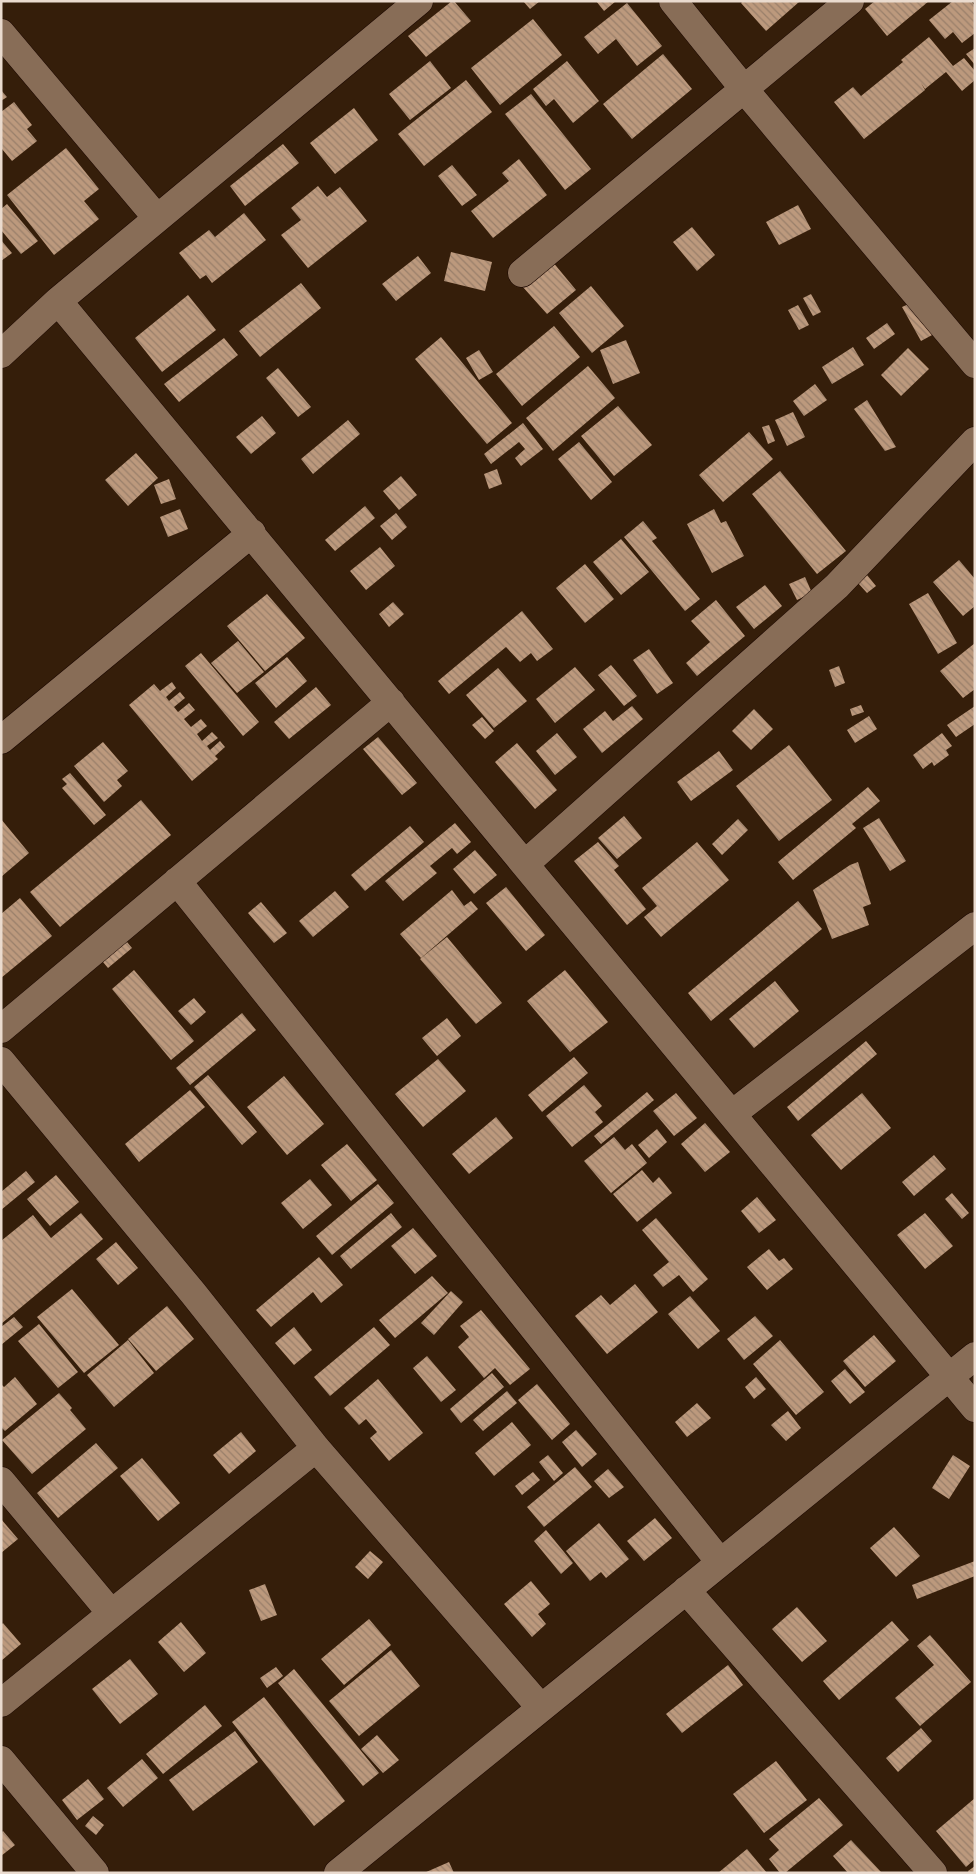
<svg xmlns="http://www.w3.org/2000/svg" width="976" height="1874" font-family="Manrope,sans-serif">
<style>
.building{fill:url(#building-back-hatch)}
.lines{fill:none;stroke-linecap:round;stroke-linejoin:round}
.minor-casing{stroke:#1b0700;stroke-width:29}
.minor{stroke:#886d57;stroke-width:28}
</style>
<defs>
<pattern id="building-back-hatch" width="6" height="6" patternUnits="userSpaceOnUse" patternTransform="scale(1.25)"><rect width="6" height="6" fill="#bc997d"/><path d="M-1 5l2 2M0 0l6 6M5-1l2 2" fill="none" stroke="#997f6a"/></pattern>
</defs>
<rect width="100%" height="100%" fill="#351e0a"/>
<!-- building -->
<path class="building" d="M 452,1 L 454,1 L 471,21 L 426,57 L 408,36 Z
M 523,1 L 540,1 L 530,9 Z
M 596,1 L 616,1 L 604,11 Z
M 743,1 L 798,1 L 799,2 L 766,31 L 741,3 Z
M 875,1 L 929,1 L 887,36 L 865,9 Z
M 953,1 L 971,1 L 975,6 L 975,33 L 962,43 L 953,32 L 945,39 L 929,20 Z
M 627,3 L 662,46 L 637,66 L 616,39 L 598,54 L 584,37 Z
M 533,19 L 562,55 L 500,105 L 471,68 Z
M 929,37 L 953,66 L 964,58 L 975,71 L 975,80 L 962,91 L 946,72 L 925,89 L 921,83 L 925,90 L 864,139 L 834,102 L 853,87 L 861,96 L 903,62 L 901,60 Z
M 975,48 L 975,65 L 966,54 Z
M 663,54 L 692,89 L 632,139 L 603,104 Z
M 430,61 L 451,88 L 410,120 L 389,94 Z
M 567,61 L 599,101 L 573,123 L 554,99 L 546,106 L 533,89 Z
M 466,80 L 492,112 L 424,166 L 398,134 Z
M 1,90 L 7,97 L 1,101 Z
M 531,94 L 591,169 L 565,190 L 505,114 Z
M 14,102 L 32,125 L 27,129 L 37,141 L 12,161 L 2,149 L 1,150 L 1,112 Z
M 354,108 L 378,140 L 335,174 L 310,143 Z
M 283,144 L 299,163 L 245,206 L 230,186 Z
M 66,148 L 99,189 L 84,201 L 99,219 L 54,255 L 7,195 Z
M 519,159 L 547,195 L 493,238 L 471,211 L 509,181 L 502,173 Z
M 452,165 L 477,195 L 462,206 L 438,176 Z
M 318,186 L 327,197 L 340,187 L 367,221 L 308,268 L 281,235 L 301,220 L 291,208 Z
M 7,204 L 38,241 L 21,254 L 1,230 L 1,209 Z
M 798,205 L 811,229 L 779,245 L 766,222 Z
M 244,213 L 266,240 L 212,283 L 206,275 L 200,279 L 179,253 L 209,230 L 215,237 Z
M 692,227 L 715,255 L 697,271 L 673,242 Z
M 1,240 L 12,253 L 1,261 Z
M 451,252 L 492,262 L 485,291 L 444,281 Z
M 418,256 L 431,273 L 396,301 L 382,284 Z
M 552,261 L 576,290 L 547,314 L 522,286 Z
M 301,283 L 321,308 L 260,357 L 239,331 Z
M 591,286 L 624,326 L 592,353 L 559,313 Z
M 811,294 L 821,312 L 813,316 L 803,298 Z
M 188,295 L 216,330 L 162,372 L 135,338 Z
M 913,302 L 934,334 L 921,341 L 902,307 Z
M 798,305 L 809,325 L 799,330 L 788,310 Z
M 887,323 L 895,334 L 874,349 L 866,338 Z
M 554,326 L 580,357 L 522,406 L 496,374 Z
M 441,337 L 512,423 L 487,444 L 415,359 Z
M 224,338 L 238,355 L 179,402 L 164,384 Z
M 626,340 L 640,373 L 613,384 L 600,350 Z
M 853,347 L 864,365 L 832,384 L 822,367 Z
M 908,348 L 929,369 L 901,396 L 881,375 Z
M 479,350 L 493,372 L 479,380 L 466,358 Z
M 588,366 L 615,398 L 553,451 L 526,418 Z
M 278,368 L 311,407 L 298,417 L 266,378 Z
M 815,384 L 827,400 L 804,416 L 793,401 Z
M 867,400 L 896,447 L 885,451 L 854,409 Z
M 618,406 L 652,445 L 614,476 L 581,436 Z
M 793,412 L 805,437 L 787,446 L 775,420 Z
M 262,416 L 276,433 L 251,454 L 236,437 Z
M 348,420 L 360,434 L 313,474 L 301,459 Z
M 523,423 L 543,449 L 521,466 L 515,458 L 525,449 L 519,442 L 491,464 L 484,454 Z
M 769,425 L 775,441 L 768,444 L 762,427 Z
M 749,432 L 773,459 L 723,502 L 699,475 Z
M 579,442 L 612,482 L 591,500 L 558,459 Z
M 136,453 L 158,478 L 128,506 L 105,480 Z
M 497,469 L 502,484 L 489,489 L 484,474 Z
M 780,471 L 846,551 L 817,574 L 752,494 Z
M 401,476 L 417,495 L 399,510 L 383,491 Z
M 169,479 L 176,499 L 161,504 L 154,485 Z
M 365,506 L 375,518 L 335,551 L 325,540 Z
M 180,509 L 188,529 L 168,537 L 160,517 Z
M 714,509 L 721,523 L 726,521 L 744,556 L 712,573 L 687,524 Z
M 396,513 L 407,527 L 392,540 L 380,526 Z
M 643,521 L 657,538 L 652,541 L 700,599 L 685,611 L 624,537 Z
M 621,539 L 649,572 L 621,595 L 593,562 Z
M 380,547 L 395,566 L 366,590 L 350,571 Z
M 959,560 L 975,579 L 975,606 L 963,616 L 933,582 Z
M 585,564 L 614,599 L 585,623 L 556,588 Z
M 867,575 L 876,586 L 867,593 L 858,583 Z
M 805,577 L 812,593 L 797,600 L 789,584 Z
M 765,585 L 782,606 L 754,629 L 736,607 Z
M 928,593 L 957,643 L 938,654 L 909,604 Z
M 267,594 L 305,638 L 265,671 L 227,626 Z
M 716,600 L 745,636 L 697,676 L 686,663 L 710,642 L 691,621 Z
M 393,602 L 404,614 L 389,627 L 379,614 Z
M 522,611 L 553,649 L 537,661 L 531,653 L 520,662 L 506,647 L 449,694 L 438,681 Z
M 238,641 L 264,672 L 237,693 L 211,663 Z
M 975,643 L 975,689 L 963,698 L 940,671 Z
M 649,649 L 673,683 L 657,694 L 633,660 Z
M 201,653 L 259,722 L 243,736 L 185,666 Z
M 287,657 L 307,681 L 276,708 L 255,683 Z
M 611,665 L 637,696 L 624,706 L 598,675 Z
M 839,666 L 845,683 L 835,687 L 829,670 Z
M 575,667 L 595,690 L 555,723 L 536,699 Z
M 498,668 L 527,701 L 494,728 L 466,695 Z
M 172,682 L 176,688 L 166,697 L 169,701 L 180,692 L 185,698 L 174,707 L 178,712 L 189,703 L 195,710 L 184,719 L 191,727 L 201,719 L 207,726 L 197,734 L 202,741 L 212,732 L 218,738 L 207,746 L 210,750 L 220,741 L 225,747 L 215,756 L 218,759 L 192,781 L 129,705 L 154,684 L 160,691 Z
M 316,687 L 331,705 L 289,739 L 274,722 Z
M 861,705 L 864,712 L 852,716 L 850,709 Z
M 632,706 L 643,719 L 602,753 L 583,729 L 605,711 L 613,721 Z
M 975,706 L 975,724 L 956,737 L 947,725 Z
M 754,709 L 773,729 L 751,750 L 732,731 Z
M 869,716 L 877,729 L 855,743 L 847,730 Z
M 482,717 L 494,731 L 485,739 L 472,725 Z
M 557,733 L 577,757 L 555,775 L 536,751 Z
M 942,733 L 952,746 L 946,750 L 949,755 L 934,766 L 932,762 L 923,769 L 913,755 Z
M 378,737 L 417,783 L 402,795 L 363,749 Z
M 103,742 L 128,771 L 117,780 L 122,786 L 104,802 L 74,766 Z
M 517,743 L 557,790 L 535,809 L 495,762 Z
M 789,745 L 832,800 L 779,841 L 736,786 Z
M 719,751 L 733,770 L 691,801 L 677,782 Z
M 70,773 L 106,815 L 94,825 L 62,788 L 67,784 L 62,779 Z
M 868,787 L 880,801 L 852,824 L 856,828 L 793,880 L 778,862 Z
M 141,800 L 171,835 L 60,927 L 30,892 Z
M 624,816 L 642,838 L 617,859 L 598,838 Z
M 879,818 L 906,861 L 890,871 L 863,828 Z
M 1,819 L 29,853 L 1,877 Z
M 738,819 L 748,830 L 722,855 L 712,844 Z
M 455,823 L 471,842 L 457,854 L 452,848 L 430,866 L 437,873 L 403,901 L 385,881 Z
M 410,826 L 424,842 L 365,891 L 351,875 Z
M 598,842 L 619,866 L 614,870 L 646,909 L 627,925 L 574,861 Z
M 697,842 L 729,880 L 661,937 L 644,917 L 657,906 L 642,888 Z
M 475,850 L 497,875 L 474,894 L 453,869 Z
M 858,862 L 871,904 L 863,907 L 869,925 L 832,939 L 813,890 L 850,865 Z
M 506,887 L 545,935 L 526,951 L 486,903 Z
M 452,890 L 464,906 L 471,901 L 478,909 L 421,958 L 400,934 Z
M 335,891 L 349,907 L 313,937 L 299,921 Z
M 20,898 L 52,936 L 1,978 L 1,914 Z
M 798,901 L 822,929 L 711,1021 L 688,993 Z
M 261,902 L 287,933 L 274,943 L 248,913 Z
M 122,936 L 132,948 L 108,968 L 98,956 Z
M 447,937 L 502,1003 L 476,1024 L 420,959 Z
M 134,970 L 194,1041 L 171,1060 L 112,989 Z
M 565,970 L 608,1022 L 570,1052 L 527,1001 Z
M 775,981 L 799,1011 L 754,1048 L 729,1019 Z
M 194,998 L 206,1012 L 191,1025 L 178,1011 Z
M 242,1013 L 256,1030 L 190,1085 L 176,1068 Z
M 447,1018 L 461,1036 L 437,1056 L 422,1038 Z
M 866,1041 L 877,1054 L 798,1121 L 787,1107 Z
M 574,1057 L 588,1073 L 542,1112 L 528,1095 Z
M 438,1059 L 466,1091 L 423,1127 L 395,1094 Z
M 208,1075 L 257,1132 L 242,1145 L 194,1087 Z
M 284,1076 L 324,1124 L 287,1155 L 247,1107 Z
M 584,1085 L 602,1106 L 595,1112 L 603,1122 L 572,1147 L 546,1116 Z
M 190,1090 L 205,1107 L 139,1162 L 125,1144 Z
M 647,1092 L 654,1100 L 601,1144 L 594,1136 Z
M 676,1093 L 697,1118 L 674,1136 L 653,1111 Z
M 862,1093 L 891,1128 L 841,1170 L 811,1135 Z
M 496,1117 L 513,1138 L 469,1174 L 452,1154 Z
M 705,1123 L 730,1152 L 705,1172 L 681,1144 Z
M 657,1129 L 667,1142 L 649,1158 L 638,1145 Z
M 614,1137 L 625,1150 L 632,1144 L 647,1163 L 611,1193 L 584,1161 Z
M 347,1144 L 377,1180 L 351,1201 L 321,1165 Z
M 934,1155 L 946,1169 L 914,1196 L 902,1182 Z
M 642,1170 L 653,1183 L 659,1177 L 672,1193 L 637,1222 L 613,1194 Z
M 26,1171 L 35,1182 L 1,1210 L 1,1192 Z
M 56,1175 L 79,1202 L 50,1226 L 27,1199 Z
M 310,1179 L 332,1205 L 303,1229 L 281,1203 Z
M 378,1184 L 394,1203 L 332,1255 L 316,1236 Z
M 952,1193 L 969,1213 L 962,1219 L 945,1199 Z
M 757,1197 L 776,1220 L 759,1233 L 741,1211 Z
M 81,1213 L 103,1239 L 1,1324 L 1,1241 L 33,1215 L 51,1238 Z
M 391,1213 L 402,1227 L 351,1269 L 340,1256 Z
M 925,1213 L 953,1246 L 925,1269 L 897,1235 Z
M 656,1218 L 708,1279 L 693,1292 L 679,1275 L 663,1287 L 653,1275 L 669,1262 L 642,1230 Z
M 413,1228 L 437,1256 L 415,1274 L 391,1246 Z
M 116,1242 L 138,1268 L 118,1285 L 96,1259 Z
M 769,1249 L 779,1261 L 784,1258 L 793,1269 L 767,1290 L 747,1267 Z
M 319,1257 L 343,1285 L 321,1303 L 313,1292 L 271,1327 L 256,1310 Z
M 432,1276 L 448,1293 L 395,1338 L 379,1320 Z
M 635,1284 L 658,1312 L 607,1354 L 575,1316 L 601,1295 L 610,1305 Z
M 72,1289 L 119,1345 L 84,1373 L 37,1317 Z
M 451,1291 L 463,1302 L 434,1335 L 421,1323 Z
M 690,1296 L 720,1331 L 698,1349 L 668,1314 Z
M 167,1306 L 194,1339 L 156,1371 L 128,1339 Z
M 481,1310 L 530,1369 L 510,1385 L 495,1368 L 484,1378 L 458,1347 L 469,1337 L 460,1326 Z
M 755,1316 L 773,1336 L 744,1360 L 727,1339 Z
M 14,1317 L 23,1327 L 1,1345 L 1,1327 Z
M 39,1324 L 78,1372 L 58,1388 L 18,1341 Z
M 294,1327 L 312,1350 L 294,1365 L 275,1343 Z
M 374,1327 L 390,1345 L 330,1396 L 314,1377 Z
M 874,1335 L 896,1361 L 865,1387 L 843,1361 Z
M 128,1340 L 154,1373 L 114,1407 L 87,1375 Z
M 780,1340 L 824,1392 L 796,1415 L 753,1364 Z
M 427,1356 L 456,1390 L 441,1402 L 413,1368 Z
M 845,1369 L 865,1392 L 850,1404 L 831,1381 Z
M 492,1373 L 504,1387 L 461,1423 L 450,1409 Z
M 15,1377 L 37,1404 L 5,1431 L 1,1427 L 1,1384 L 4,1387 Z
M 756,1377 L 766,1389 L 754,1399 L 745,1387 Z
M 378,1379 L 423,1433 L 389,1461 L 370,1438 L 377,1432 L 366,1419 L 359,1425 L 344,1408 Z
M 537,1384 L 570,1424 L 552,1440 L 518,1400 Z
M 507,1391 L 517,1403 L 483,1431 L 473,1420 Z
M 59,1393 L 72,1408 L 70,1410 L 86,1429 L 32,1474 L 2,1440 Z
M 697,1403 L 711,1418 L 687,1437 L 675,1422 Z
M 788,1411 L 801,1428 L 786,1441 L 771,1425 Z
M 512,1422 L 531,1445 L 494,1476 L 475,1453 Z
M 576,1430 L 597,1454 L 582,1467 L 562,1442 Z
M 241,1432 L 256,1451 L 229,1474 L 213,1455 Z
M 96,1443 L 118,1468 L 58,1518 L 37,1493 Z
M 548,1455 L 563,1473 L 554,1481 L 539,1462 Z
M 953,1455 L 970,1466 L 949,1499 L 932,1488 Z
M 142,1458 L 180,1503 L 158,1521 L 120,1476 Z
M 575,1467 L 592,1487 L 544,1527 L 527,1507 Z
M 608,1469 L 624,1487 L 609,1498 L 594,1481 Z
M 533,1472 L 540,1480 L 522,1495 L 515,1486 Z
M 655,1518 L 672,1538 L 644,1561 L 627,1541 Z
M 1,1519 L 18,1539 L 1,1553 Z
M 599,1523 L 629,1559 L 606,1578 L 601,1572 L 590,1581 L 566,1551 Z
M 894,1527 L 920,1556 L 896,1577 L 870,1548 Z
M 546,1530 L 573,1563 L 561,1574 L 534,1541 Z
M 370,1551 L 383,1562 L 368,1579 L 355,1567 Z
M 975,1561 L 975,1576 L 917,1599 L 912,1585 Z
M 531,1581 L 550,1604 L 538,1614 L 546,1624 L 532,1637 L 504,1604 Z
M 265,1584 L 277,1615 L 261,1621 L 249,1590 Z
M 797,1607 L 827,1641 L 802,1662 L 772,1629 Z
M 369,1619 L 391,1645 L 344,1685 L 321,1659 Z
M 892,1621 L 909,1640 L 839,1700 L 823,1681 Z
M 181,1622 L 206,1653 L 184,1672 L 158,1642 Z
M 3,1623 L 21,1644 L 1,1661 L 1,1625 Z
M 930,1635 L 971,1682 L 920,1726 L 895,1698 L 934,1665 L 917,1646 Z
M 391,1650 L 420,1686 L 359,1736 L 329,1701 Z
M 130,1659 L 158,1694 L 120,1724 L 92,1689 Z
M 728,1665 L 743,1685 L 682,1733 L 666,1714 Z
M 276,1667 L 283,1676 L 267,1688 L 260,1678 Z
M 294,1669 L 379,1773 L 363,1786 L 278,1683 Z
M 264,1697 L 345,1801 L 314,1826 L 232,1722 Z
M 205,1705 L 222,1726 L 163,1774 L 146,1754 Z
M 921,1728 L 932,1741 L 898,1772 L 886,1758 Z
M 235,1731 L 258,1762 L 193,1811 L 169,1780 Z
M 377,1735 L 399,1760 L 383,1773 L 361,1749 Z
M 142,1759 L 158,1778 L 123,1807 L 107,1788 Z
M 776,1761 L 807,1800 L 764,1833 L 733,1794 Z
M 88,1779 L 104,1799 L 77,1820 L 62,1800 Z
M 819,1798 L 843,1825 L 785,1873 L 780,1873 L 769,1859 L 779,1850 L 769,1839 Z
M 975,1798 L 975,1859 L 966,1867 L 936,1831 Z
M 93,1816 L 104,1825 L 96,1835 L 85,1826 Z
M 3,1831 L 15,1845 L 1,1856 L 1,1833 Z
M 851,1840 L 882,1873 L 848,1873 L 833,1856 Z
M 747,1849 L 767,1873 L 718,1873 Z
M 449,1862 L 454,1873 L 424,1873 Z
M 975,1866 L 975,1873 L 969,1873 L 968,1871 Z"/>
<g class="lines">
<!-- minor casing -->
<g class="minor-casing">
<path id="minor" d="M 673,1 L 744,89 L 975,364
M 1,33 L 157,218
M 522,273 L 850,1
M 58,301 L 975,1408
M 1,354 L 58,301 L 419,1
M 1,740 L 252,533
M 525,864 L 837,586 L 975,441
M 177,881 L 720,1562
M 1,1029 L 391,702
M 1,1061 L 193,1293 L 316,1448 L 541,1708
M 732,1114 L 975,926
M 1,1481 L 111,1613
M 686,1590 L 933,1873
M 1,1703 L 316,1448
M 1,1760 L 95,1873
M 338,1873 L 975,1356"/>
</g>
<!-- minor -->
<use href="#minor" class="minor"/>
</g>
<!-- border -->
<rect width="976" height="1874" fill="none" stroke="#eadbcf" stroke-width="5"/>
</svg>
